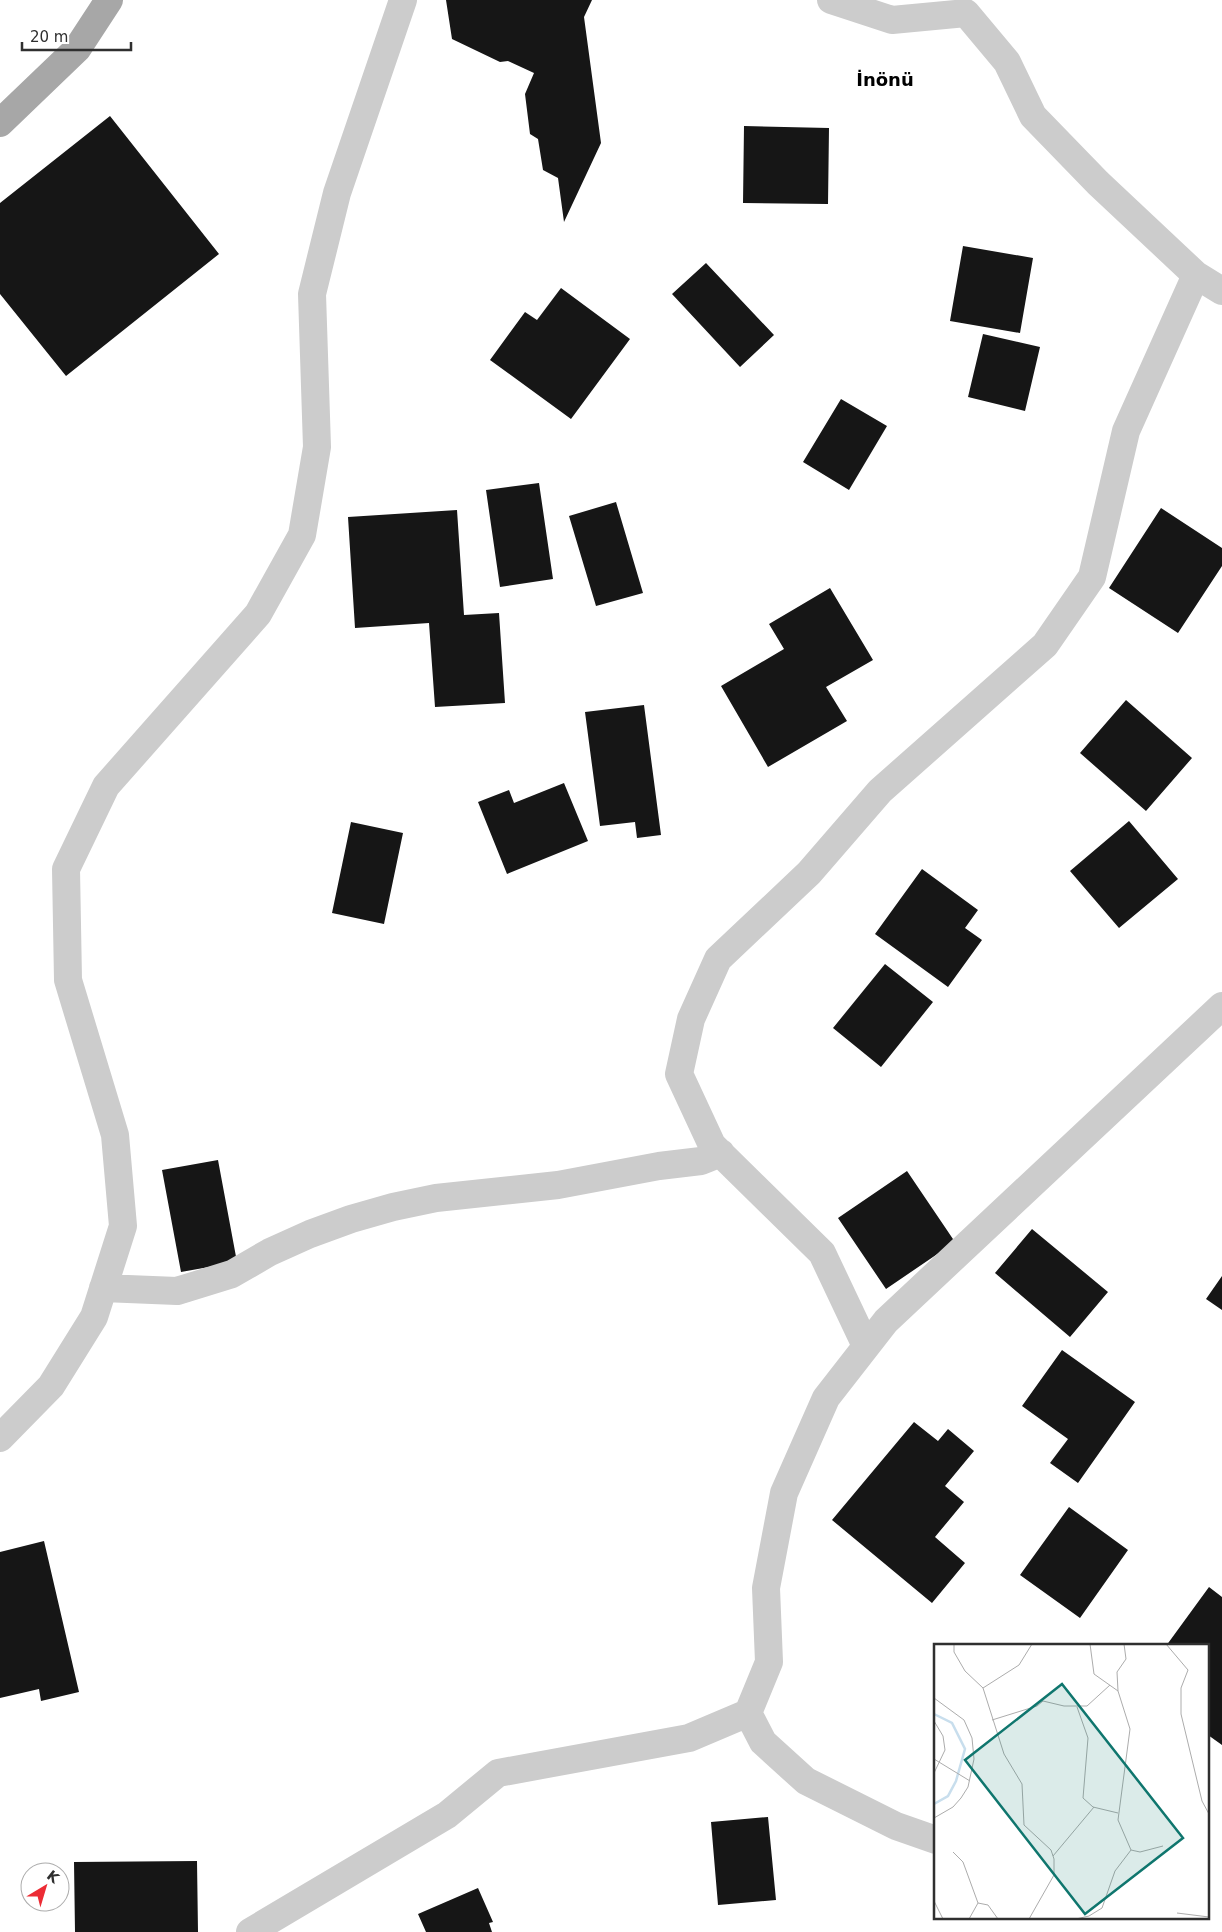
<svg xmlns="http://www.w3.org/2000/svg" width="1222" height="1932" font-family="'DejaVu Sans',sans-serif">
<style>
.building{fill:#161616}
.lines{fill:none;stroke-linecap:round;stroke-linejoin:round}
.minor{stroke:#ccc;stroke-width:28}
.major{stroke:#a7a7a7;stroke-width:28}
.labels{text-anchor:middle;dominant-baseline:central;stroke-width:5;stroke-linejoin:round;paint-order:stroke}
.district-label{font-size:18px;font-weight:bold;fill:#000;stroke:#fff}
.inset-river{fill:none;stroke:#c8deed;stroke-width:2.5}
.inset-road{fill:none;stroke:#acacac;stroke-width:1}
.view{fill:#0f766e;fill-opacity:0.15;stroke:#0f766e;stroke-width:2.5}
.inset-edge{fill:none;stroke:#2f2f2f;stroke-width:2.5}
</style>
<rect width="100%" height="100%" fill="#fff"/>
<!-- building -->
<path class="building" d="M 446,0 L 592,0 L 584,17 L 601,143 L 564,222 L 558,178 L 543,170 L 538,139 L 530,134 L 525,94 L 534,73 L 508,61 L 500,62 L 452,39 Z
M 110,116 L 219,254 L 66,376 L 0,294 L 0,203 Z
M 744,126 L 829,128 L 828,204 L 743,203 Z
M 963,246 L 1033,258 L 1020,333 L 950,321 Z
M 706,263 L 774,335 L 740,367 L 672,294 Z
M 561,288 L 630,339 L 571,419 L 490,360 L 525,312 L 537,320 Z
M 983,334 L 1040,347 L 1025,411 L 968,397 Z
M 841,399 L 887,426 L 849,490 L 803,462 Z
M 539,483 L 553,579 L 500,587 L 486,490 Z
M 616,502 L 643,593 L 596,606 L 569,516 Z
M 1161,508 L 1222,548 L 1222,566 L 1178,633 L 1109,588 Z
M 457,510 L 464,615 L 499,613 L 505,703 L 435,707 L 429,623 L 355,628 L 348,517 Z
M 830,588 L 873,660 L 826,687 L 847,721 L 768,767 L 721,686 L 784,649 L 769,624 Z
M 1126,700 L 1192,758 L 1146,811 L 1080,753 Z
M 644,705 L 661,835 L 637,838 L 635,822 L 600,826 L 585,712 Z
M 564,783 L 588,841 L 507,874 L 478,802 L 509,790 L 514,803 Z
M 1129,821 L 1178,879 L 1119,928 L 1070,871 Z
M 351,822 L 403,833 L 384,924 L 332,913 Z
M 922,869 L 978,910 L 965,928 L 982,940 L 948,987 L 875,934 Z
M 885,964 L 933,1002 L 881,1067 L 833,1028 Z
M 218,1160 L 237,1262 L 181,1272 L 162,1170 Z
M 907,1171 L 955,1242 L 886,1289 L 838,1218 Z
M 1032,1229 L 1108,1292 L 1070,1337 L 995,1273 Z
M 1222,1276 L 1222,1310 L 1206,1299 Z
M 1062,1350 L 1135,1402 L 1078,1483 L 1050,1463 L 1068,1439 L 1022,1406 Z
M 914,1422 L 938,1441 L 948,1429 L 974,1451 L 945,1486 L 964,1502 L 935,1537 L 965,1563 L 932,1603 L 832,1520 Z
M 1069,1507 L 1128,1550 L 1080,1618 L 1020,1575 Z
M 44,1541 L 79,1692 L 41,1701 L 39,1689 L 0,1698 L 0,1552 Z
M 1209,1587 L 1222,1597 L 1222,1745 L 1208,1735 L 1208,1646 L 1166,1646 Z
M 768,1817 L 776,1900 L 718,1905 L 711,1822 Z
M 197,1861 L 198,1932 L 75,1932 L 74,1862 Z
M 478,1888 L 493,1922 L 489,1923 L 492,1932 L 426,1932 L 418,1914 Z"/>
<g class="lines">
<!-- minor -->
<path class="minor" d="M 831,0 L 892,20 L 966,13 L 1007,62 L 1033,116 L 1098,183 L 1196,275 L 1222,291
M 103,1288 L 177,1291 L 232,1274 L 270,1252 L 310,1234 L 351,1219 L 393,1207 L 436,1198 L 558,1185 L 659,1166 L 701,1161 L 721,1153
M 866,1346 L 822,1253 L 712,1145 L 679,1074 L 691,1019 L 718,959 L 809,873 L 880,791 L 1045,645 L 1092,577 L 1126,431 L 1196,275
M 0,1438 L 51,1386 L 94,1317 L 123,1226 L 115,1135 L 68,980 L 66,869 L 106,786 L 258,614 L 302,535 L 317,447 L 312,294 L 337,193 L 403,0
M 748,1713 L 763,1742 L 806,1781 L 896,1826 L 936,1840
M 250,1932 L 447,1815 L 498,1773 L 689,1738 L 748,1713 L 769,1662 L 766,1588 L 784,1493 L 826,1398 L 886,1321 L 1222,1006"/>
<!-- major -->
<path class="major" d="M 0,123 L 77,49 L 109,0"/>
</g>
<g class="labels">
<!-- district labels -->
<g class="district-label">
<text x="885" y="79">İnönü</text>
</g>
</g>
<!-- overview -->
<g transform="translate(934 1644)">
<rect width="275" height="275" fill="#fff"/>
<path class="inset-river" d="M 0,70 L 18,79 L 31,105 L 22,137 L 14,152 L 0,160"/>
<path class="inset-road" d="M 20,0 L 20,8 L 31,27 L 49,44 L 70,110 L 88,140 L 90,181 L 117,206 L 120,215 L 120,231 L 95,275M 232,0 L 254,26 L 247,44 L 247,70 L 268,157 L 275,170M 49,44 L 85,21 L 98,0M 184,47 L 183,28 L 192,15 L 190,0M 0,54 L 30,76 L 38,94 L 40,115 L 34,143 L 27,154 L 19,163 L 0,174M 143,63 L 154,94 L 149,154 L 159,163 L 184,169M 58,76 L 103,62 L 109,57 L 130,62 L 153,62 L 176,41M 0,77 L 9,92 L 11,106 L 0,129M 0,115 L 36,137M 197,206 L 206,208 L 229,202M 19,208 L 29,218 L 44,259M 119,212 L 160,163M 0,257 L 9,275M 243,269 L 275,273M 35,275 L 44,259 L 54,261 L 64,275M 142,275 L 155,272 L 168,264 L 181,227 L 197,206 L 184,176 L 196,85 L 184,47 L 160,30 L 156,0"/>
<path class="view" d="M 128,40 L 249,194 L 151,270 L 31,116 Z"/>
<rect width="275" height="275" class="inset-edge"/>
</g>
<!-- north arrow -->
<g transform="translate(45 1887) rotate(38)"><circle r="24" fill="#ffffff" stroke="#acacac"/>
<path d="M0-4L9 19L0 12L-9 19Z" fill="#ec2c35"/>
<text y="-8" font-size="14" font-weight="bold" text-anchor="middle" fill="#2f2f2f">K</text>
</g>
<!-- scale -->
<path d="M22 42v8h109v-8" fill="none" stroke="#2f2f2f" stroke-width="2.5"/>
<text x="30" y="42" font-size="15" fill="#2f2f2f" stroke="#ffffff" stroke-width="4" paint-order="stroke">20 m</text>
</svg>
